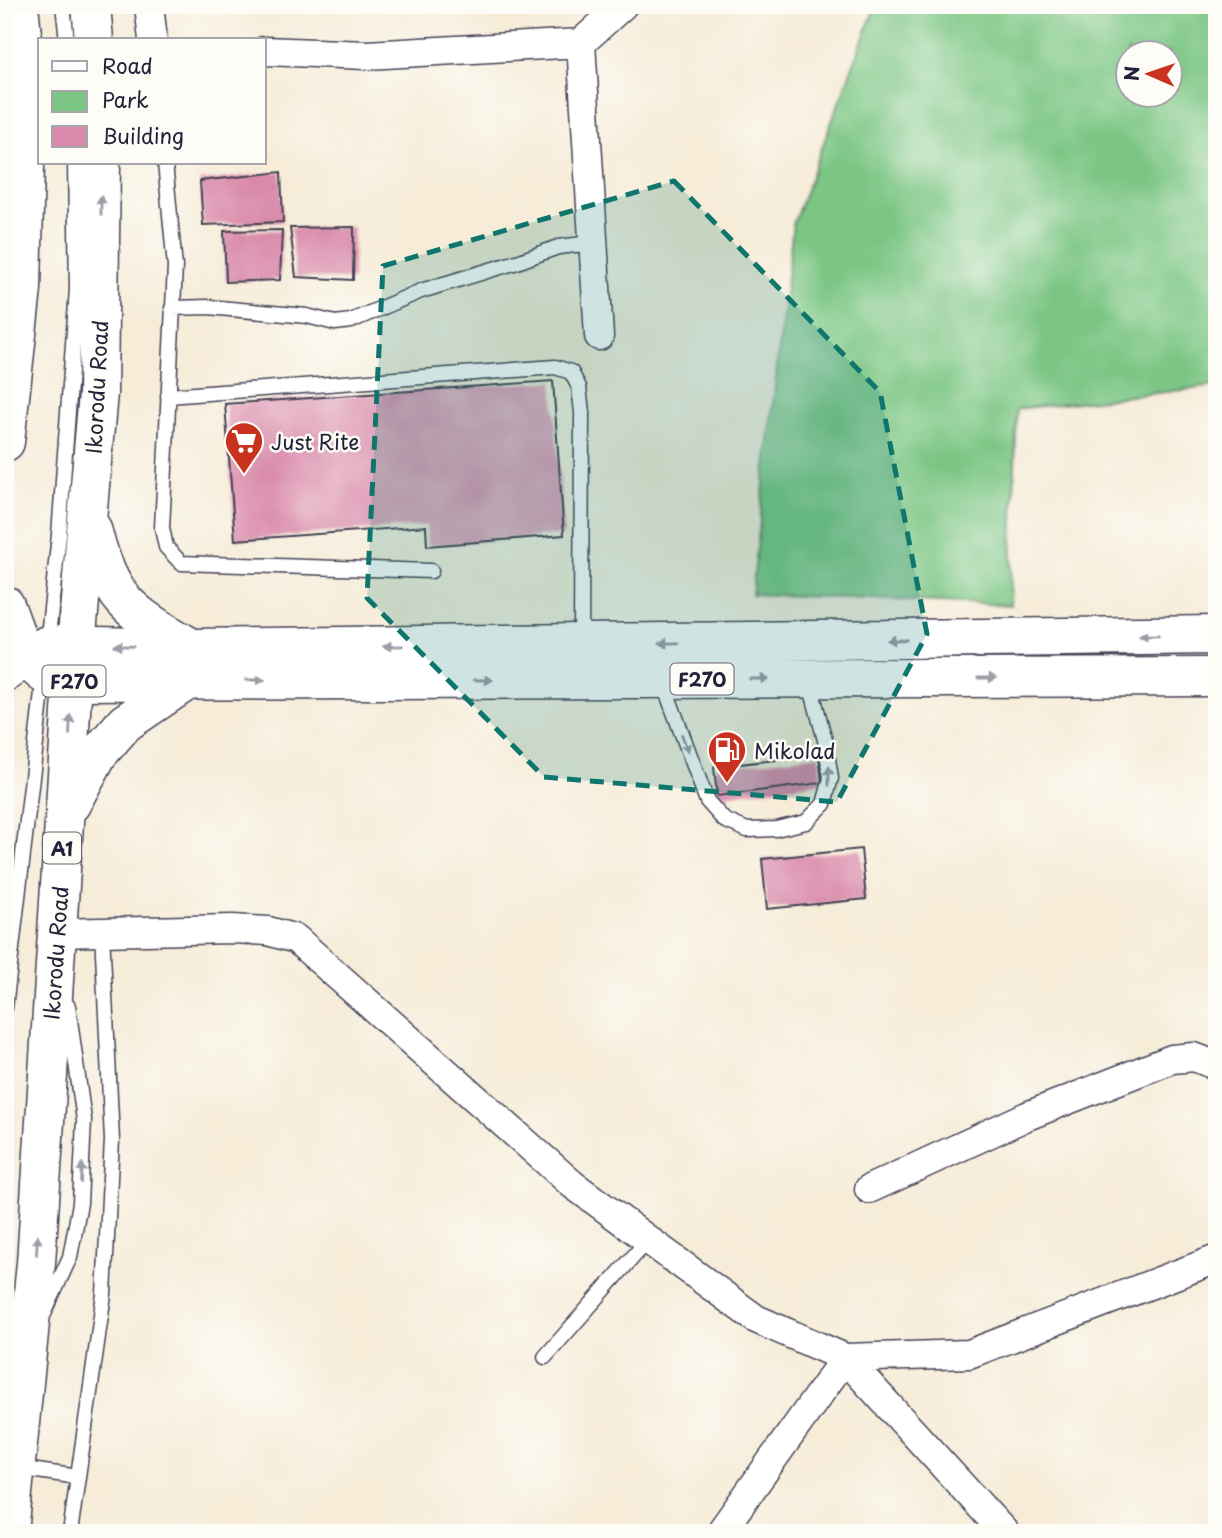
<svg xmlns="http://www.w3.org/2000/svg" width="1222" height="1538" font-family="'Playpen Sans',sans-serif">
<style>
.green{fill:#7bc684;stroke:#4e7460;stroke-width:2;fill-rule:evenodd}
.building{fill:#d98aaa}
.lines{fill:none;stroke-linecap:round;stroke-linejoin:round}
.lane-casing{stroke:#424053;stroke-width:17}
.street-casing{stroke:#424053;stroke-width:31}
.primary-casing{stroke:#424053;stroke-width:41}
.highway-casing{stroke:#424053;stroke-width:41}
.lane{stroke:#fff;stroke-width:14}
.street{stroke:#fff;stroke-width:28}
.primary{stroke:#fff;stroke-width:38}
.highway{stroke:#fff;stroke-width:38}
.oneway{fill:#9c9ca7}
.marked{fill:#0f766e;fill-opacity:0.2;stroke:#0f766e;stroke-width:5;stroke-dasharray:14 9;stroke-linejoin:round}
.labels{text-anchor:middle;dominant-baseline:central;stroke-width:5;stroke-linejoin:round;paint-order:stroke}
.shield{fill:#fdfcf7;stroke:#646373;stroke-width:2}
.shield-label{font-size:19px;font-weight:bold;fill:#22223b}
.street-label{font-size:21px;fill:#22223b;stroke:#fdfcf7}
.poi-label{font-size:21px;fill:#22223b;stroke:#fdfcf7;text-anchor:start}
</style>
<rect width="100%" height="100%" fill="#fdfcf7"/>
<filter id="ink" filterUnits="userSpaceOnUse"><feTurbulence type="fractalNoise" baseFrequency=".0143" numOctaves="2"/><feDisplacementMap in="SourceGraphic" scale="14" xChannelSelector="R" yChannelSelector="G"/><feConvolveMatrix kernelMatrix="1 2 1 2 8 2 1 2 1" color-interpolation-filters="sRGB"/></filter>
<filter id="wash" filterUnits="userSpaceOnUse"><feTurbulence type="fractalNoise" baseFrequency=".00686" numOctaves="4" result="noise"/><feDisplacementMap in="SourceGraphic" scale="28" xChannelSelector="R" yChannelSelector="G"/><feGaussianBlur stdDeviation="1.57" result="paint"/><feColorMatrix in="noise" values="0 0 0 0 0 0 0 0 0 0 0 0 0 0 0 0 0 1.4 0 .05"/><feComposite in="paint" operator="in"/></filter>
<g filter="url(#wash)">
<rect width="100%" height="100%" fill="#f6ecd8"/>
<!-- green -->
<path class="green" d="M 876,5 L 1217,5 L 1217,386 L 1017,409 L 1010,605 L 752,594 L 793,224 ZM 1128,52 L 1170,52 L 1170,94 L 1128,94 Z"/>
<g id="blocks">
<!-- building -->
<path class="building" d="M 281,172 L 283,222 L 203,225 L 200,181 Z
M 354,227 L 353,280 L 296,277 L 290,228 Z
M 282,230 L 280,280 L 226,282 L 224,231 Z
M 553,381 L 564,535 L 427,546 L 426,526 L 235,540 L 225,404 Z
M 819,755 L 822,783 L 717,796 L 714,767 Z
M 861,849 L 866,899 L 767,909 L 762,859 Z"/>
</g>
</g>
<g filter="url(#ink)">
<use href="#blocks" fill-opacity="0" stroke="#424053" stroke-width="2"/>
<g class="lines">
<!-- lane casing -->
<g class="lane-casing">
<path id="lane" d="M 63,5 L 67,40
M 165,163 L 175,267 L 162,528 L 166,547 L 181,563 L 431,571
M 172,308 L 208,307 L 307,316 L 335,323 L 351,321 L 421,291 L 517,262 L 558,247 L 593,243
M 168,396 L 555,367 L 571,372 L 579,387 L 582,412 L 581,642
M 47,645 L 59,535 L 77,289 L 75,163
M 662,680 L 707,801 L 724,820 L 747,830 L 776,829 L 806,822 L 824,804 L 831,778 L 825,740 L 809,680
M 5,1008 L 44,675
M 44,1314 L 70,1257 L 80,1203 L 84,1120 L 68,1006
M 545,1357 L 648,1240
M 17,1468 L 78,1477
M 70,1533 L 104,1294 L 112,1140 L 102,932"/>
</g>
<!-- street casing -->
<g class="street-casing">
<path id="street" d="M 149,5 L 153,40
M 581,43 L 623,5
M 264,51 L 367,55 L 581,43 L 599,336
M 56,933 L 232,929 L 268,931 L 296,939 L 572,1184 L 756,1319 L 845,1358 L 969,1354 L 1217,1259
M 869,1189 L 1027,1116 L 1172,1059 L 1194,1057 L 1215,1065 L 1217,1068
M 720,1533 L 845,1358 L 1005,1533"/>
</g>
<!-- primary casing -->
<g class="primary-casing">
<path id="primary" d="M 5,605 L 24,657 L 44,674 L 73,681 L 1217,677
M 7,671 L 24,657 L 47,645 L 192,648 L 1217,635"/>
</g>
<!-- highway casing -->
<g class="highway-casing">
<path id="highway" d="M 91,5 L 94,40
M 5,442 L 22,289 L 27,83 L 19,5
M 92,529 C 112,603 128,611 192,648
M 71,804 L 98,754 L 125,723 L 187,681
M 9,1533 L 36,1263 L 73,681 L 98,393 L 101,163"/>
</g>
<!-- lane -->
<use href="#lane" class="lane"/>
<!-- street -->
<use href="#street" class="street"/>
<!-- primary -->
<use href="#primary" class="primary"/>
<!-- highway -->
<use href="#highway" class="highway"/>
</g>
<!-- one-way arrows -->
<defs><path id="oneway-solid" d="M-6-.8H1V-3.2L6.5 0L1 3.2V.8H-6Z" transform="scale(1.75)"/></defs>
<g class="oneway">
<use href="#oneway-solid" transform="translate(101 205) rotate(-90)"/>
<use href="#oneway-solid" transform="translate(1149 636) rotate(179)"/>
<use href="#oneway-solid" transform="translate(897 640) rotate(179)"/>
<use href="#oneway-solid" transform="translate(669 643) rotate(179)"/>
<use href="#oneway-solid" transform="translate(124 646) rotate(-178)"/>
<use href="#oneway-solid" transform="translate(393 646) rotate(179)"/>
<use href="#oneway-solid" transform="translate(987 678)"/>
<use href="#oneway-solid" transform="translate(759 679)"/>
<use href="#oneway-solid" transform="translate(255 680)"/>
<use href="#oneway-solid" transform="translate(483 680)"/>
<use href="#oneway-solid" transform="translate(70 725) rotate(-87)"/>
<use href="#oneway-solid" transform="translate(685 743) rotate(69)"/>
<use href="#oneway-solid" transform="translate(829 776) rotate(-89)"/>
<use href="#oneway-solid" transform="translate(82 1173) rotate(-87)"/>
<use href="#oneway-solid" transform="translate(37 1245) rotate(-87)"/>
</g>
</g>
<!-- marked area -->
<path class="marked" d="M 674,181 L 880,392 L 927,634 L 837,802 L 544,777 L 367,598 L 383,266 Z"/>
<!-- icons -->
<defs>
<g id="supermarket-pin" transform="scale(2.0125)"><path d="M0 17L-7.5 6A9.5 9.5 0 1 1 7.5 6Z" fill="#c8321e" stroke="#fdfcf7"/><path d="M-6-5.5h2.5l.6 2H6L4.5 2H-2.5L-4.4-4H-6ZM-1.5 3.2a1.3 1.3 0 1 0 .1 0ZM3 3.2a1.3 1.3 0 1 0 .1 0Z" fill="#fff"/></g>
<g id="fuel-pin" transform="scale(2.0125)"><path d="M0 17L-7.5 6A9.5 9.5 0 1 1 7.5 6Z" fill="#c8321e" stroke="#fdfcf7"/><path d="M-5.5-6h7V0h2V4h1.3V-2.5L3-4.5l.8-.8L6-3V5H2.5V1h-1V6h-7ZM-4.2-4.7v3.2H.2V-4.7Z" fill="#fff"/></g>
</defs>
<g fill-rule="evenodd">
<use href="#supermarket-pin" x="244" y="441"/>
<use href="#fuel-pin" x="727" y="750"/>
</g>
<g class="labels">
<!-- shield labels -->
<g class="shield">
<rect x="670.5" y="663.5" width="63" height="31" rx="5"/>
<rect x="42.5" y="665.5" width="63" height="31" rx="5"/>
<rect x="43" y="832.5" width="38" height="31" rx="5"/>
</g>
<g class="shield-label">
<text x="702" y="679">F270</text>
<text x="74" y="681">F270</text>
<text x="62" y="848">A1</text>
</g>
<!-- street labels -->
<g class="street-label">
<text transform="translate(96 387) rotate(-87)">Ikorodu Road</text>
<text transform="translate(55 953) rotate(-86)">Ikorodu Road</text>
</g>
<!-- poi labels -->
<g class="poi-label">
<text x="271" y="441">Just Rite</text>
<text x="754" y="750">Mikolad</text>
</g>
</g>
<!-- margin -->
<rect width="1222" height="1538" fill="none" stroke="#fdfcf7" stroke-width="28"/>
<!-- legend -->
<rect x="38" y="38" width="228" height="126" fill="#fdfcf7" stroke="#a5a5ac" stroke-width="2"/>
<rect x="52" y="61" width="35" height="10" fill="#ffffff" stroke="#a5a5ac" stroke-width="2"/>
<text x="102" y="74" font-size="21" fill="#22223b">Road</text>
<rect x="52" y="91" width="35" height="21" fill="#7bc684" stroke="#a5a5ac" stroke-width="2"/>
<text x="102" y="108" font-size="21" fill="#22223b">Park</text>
<rect x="52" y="126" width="35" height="21" fill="#d98aaa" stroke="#a5a5ac" stroke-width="2"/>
<text x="102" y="144" font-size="21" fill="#22223b">Building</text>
<!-- north arrow -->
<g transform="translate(1149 74) rotate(272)"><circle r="33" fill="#fdfcf7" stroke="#a5a5ac" stroke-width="2"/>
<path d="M0-5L12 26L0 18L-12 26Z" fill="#c8321e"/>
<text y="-10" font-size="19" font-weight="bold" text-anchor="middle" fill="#22223b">N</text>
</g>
</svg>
